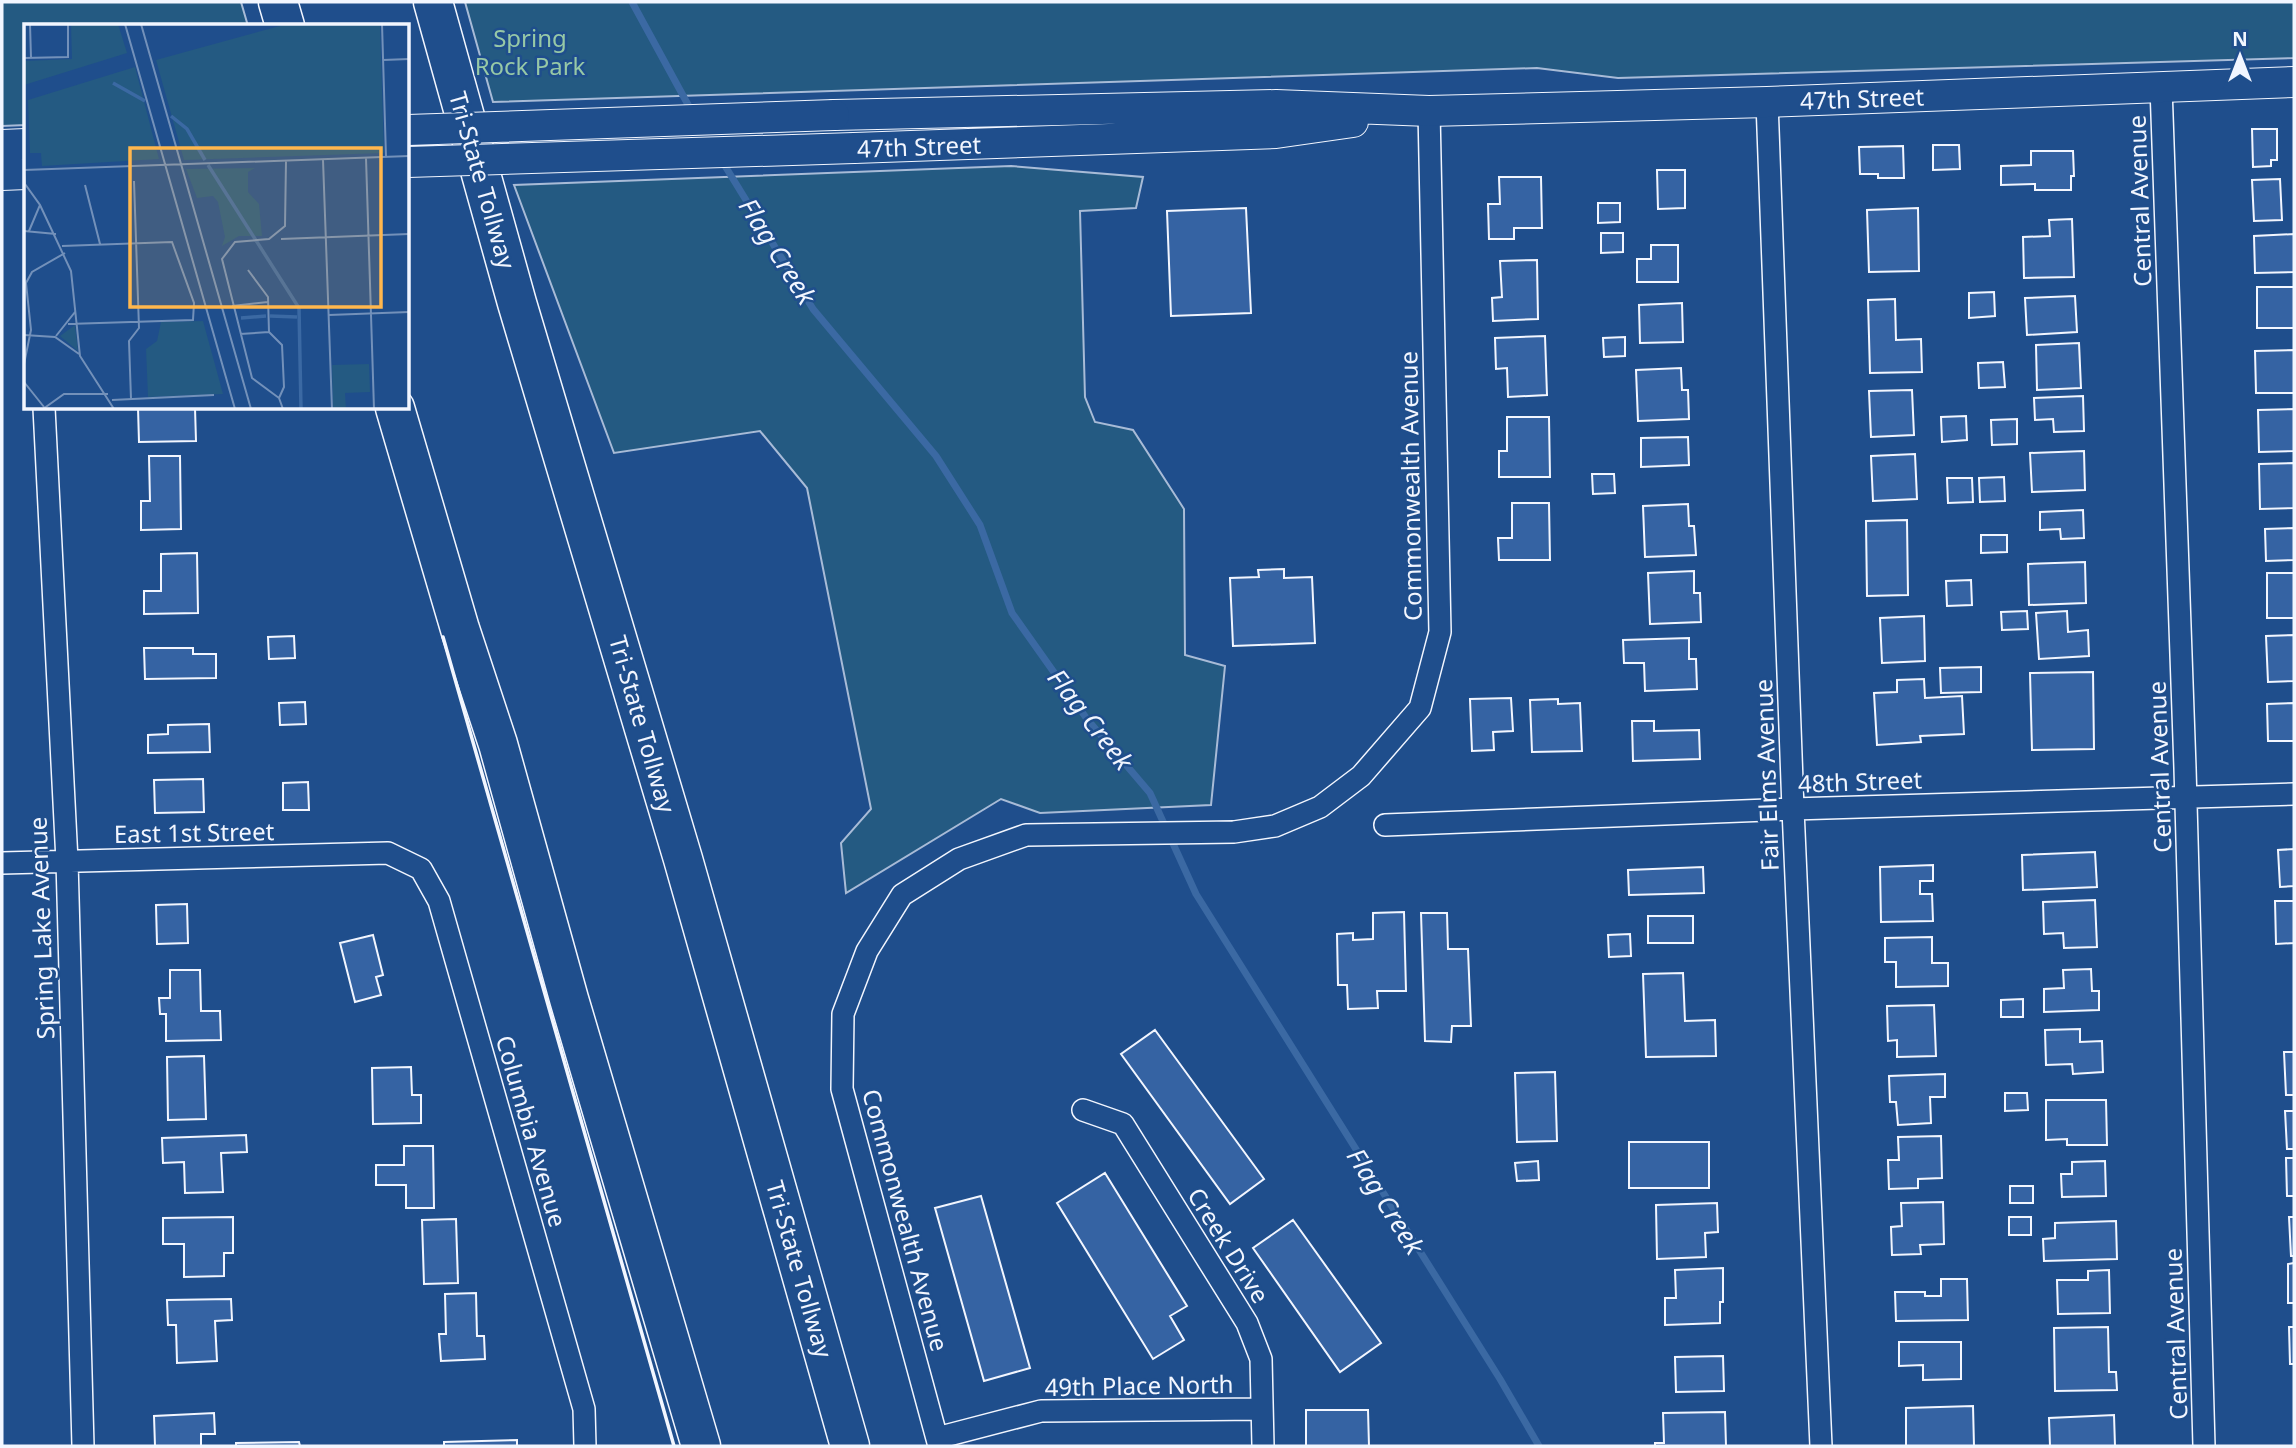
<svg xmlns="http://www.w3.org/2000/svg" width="2296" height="1448" font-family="'Noto Sans',sans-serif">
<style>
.green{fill:#245a82;stroke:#a8bbd7;stroke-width:2}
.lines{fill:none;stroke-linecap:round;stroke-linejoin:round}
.stream{stroke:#3b69a3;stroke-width:7}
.building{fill:#3563a3;stroke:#f2f6ff;stroke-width:2}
.street-casing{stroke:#f2f6ff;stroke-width:24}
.secondary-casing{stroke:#f2f6ff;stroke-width:32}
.highway-casing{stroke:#f2f6ff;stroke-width:41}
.street{stroke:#1f4e8c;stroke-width:21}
.secondary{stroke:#1f4e8c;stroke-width:30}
.highway{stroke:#1f4e8c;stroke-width:38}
.secondary-bridge-casing{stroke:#f2f6ff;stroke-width:32;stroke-linecap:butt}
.secondary-bridge{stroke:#1f4e8c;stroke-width:30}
.wall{stroke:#f2f6ff;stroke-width:3.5}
.labels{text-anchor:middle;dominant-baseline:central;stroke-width:5;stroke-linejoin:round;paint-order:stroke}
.park-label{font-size:24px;fill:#97c8a6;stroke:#1f4e8c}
.street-label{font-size:24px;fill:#f2f6ff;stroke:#1f4e8c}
.water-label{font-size:26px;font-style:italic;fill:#f2f6ff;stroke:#1f4e8c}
.inset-river{fill:none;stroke:#3b69a3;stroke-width:3.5}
.inset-road{fill:none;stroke:#7391ba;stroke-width:2}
.view{fill:#ffb74d;fill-opacity:0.15;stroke:#ffb74d;stroke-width:3.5}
.inset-edge{fill:none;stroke:#f2f6ff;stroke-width:3.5}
</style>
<rect width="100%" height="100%" fill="#1f4e8c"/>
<!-- green -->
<path class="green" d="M 2,2 L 241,2 L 248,26 L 26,26 L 26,125 L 2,126 Z
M 465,2 L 2294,2 L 2294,58 L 1618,78 L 1537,68 L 493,102 Z
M 1011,166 L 1143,177 L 1136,208 L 1080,211 L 1085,397 L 1095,422 L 1133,430 L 1184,509 L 1185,655 L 1225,666 L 1211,805 L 1040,813 L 1001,799 L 846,893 L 841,843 L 871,809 L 807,488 L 760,431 L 614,453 L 514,185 Z"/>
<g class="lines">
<!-- stream -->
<path class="stream" d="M 632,2 L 692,112
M 722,161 L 813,309 L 936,456 L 980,525 L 1012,613 L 1087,719 L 1150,793 L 1196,894 L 1500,1379 L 1539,1446"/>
</g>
<!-- building -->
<path class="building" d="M 2252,129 L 2277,129 L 2277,160 L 2271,160 L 2271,166 L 2253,167 Z
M 1933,145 L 1959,145 L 1960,169 L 1933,170 Z
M 1903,146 L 1904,178 L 1878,178 L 1878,174 L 1860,174 L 1859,147 Z
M 2031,151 L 2073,151 L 2074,176 L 2071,176 L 2071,190 L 2035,190 L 2035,184 L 2001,185 L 2001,166 L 2031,165 Z
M 1657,170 L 1685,170 L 1685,208 L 1658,209 Z
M 1499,177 L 1541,177 L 1542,228 L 1514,228 L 1514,239 L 1489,239 L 1488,204 L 1500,204 Z
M 2280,179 L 2282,220 L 2254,221 L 2252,180 Z
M 1598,203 L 1620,203 L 1620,222 L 1598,223 Z
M 1246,208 L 1251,313 L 1171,316 L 1167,211 Z
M 1918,208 L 1919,271 L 1869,272 L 1867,210 Z
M 2072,219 L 2074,277 L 2024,278 L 2023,237 L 2050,236 L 2049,220 Z
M 1601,233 L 1623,233 L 1623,252 L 1601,253 Z
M 2294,234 L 2294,272 L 2255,273 L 2254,236 Z
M 1651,245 L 1678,245 L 1678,282 L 1637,282 L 1637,259 L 1651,259 Z
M 1537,260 L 1538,319 L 1493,321 L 1492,298 L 1502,297 L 1500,261 Z
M 2257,287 L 2294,287 L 2294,328 L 2257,328 Z
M 1994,292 L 1995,316 L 1969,318 L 1969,293 Z
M 2075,296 L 2077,332 L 2027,335 L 2025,298 Z
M 1895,299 L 1896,340 L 1921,339 L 1922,372 L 1870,373 L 1868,300 Z
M 1682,303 L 1683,342 L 1640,343 L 1639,305 Z
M 1545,336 L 1547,395 L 1508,397 L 1507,368 L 1496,369 L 1495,338 Z
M 1625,337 L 1625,356 L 1604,357 L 1603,338 Z
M 2079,343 L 2081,388 L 2037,390 L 2036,345 Z
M 2294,350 L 2294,393 L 2256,393 L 2255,351 Z
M 2003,362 L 2005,387 L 1979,388 L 1978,363 Z
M 1681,368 L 1682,390 L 1688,390 L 1689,419 L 1638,421 L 1636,370 Z
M 1912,390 L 1914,435 L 1871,437 L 1869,391 Z
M 2083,396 L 2084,431 L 2054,432 L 2053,419 L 2035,420 L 2034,398 Z
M 138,408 L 195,408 L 196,441 L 139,442 Z
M 2294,409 L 2294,451 L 2259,452 L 2258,410 Z
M 1966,416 L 1967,440 L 1942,442 L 1941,417 Z
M 1507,417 L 1549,417 L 1550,477 L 1499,477 L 1499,451 L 1507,451 Z
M 2017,419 L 2017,444 L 1992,445 L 1991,420 Z
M 1688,437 L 1689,465 L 1641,467 L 1641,438 Z
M 2084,451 L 2085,490 L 2032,492 L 2030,453 Z
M 1915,454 L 1917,499 L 1873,501 L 1871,456 Z
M 149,456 L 180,456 L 181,529 L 141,530 L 141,501 L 150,501 Z
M 2294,463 L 2294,508 L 2260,509 L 2259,464 Z
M 1592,474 L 1614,474 L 1615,493 L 1593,494 Z
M 2004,477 L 2005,501 L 1980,502 L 1979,478 Z
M 1947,478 L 1972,478 L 1973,502 L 1948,503 Z
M 1512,503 L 1549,503 L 1550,560 L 1499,560 L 1498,538 L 1512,538 Z
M 1688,504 L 1689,526 L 1694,526 L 1696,555 L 1645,557 L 1643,506 Z
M 2083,510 L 2084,538 L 2061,539 L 2060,529 L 2040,530 L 2040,512 Z
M 1907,520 L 1908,595 L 1867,596 L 1866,521 Z
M 2294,528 L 2294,560 L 2266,561 L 2265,529 Z
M 1981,535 L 2007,535 L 2007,552 L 1981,553 Z
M 197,553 L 198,613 L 144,614 L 144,591 L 161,591 L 161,554 Z
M 2085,562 L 2086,603 L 2029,605 L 2028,564 Z
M 1284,569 L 1284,578 L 1312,577 L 1315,643 L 1233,646 L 1230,578 L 1259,577 L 1258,570 Z
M 1694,571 L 1694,593 L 1700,593 L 1701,622 L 1650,624 L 1648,573 Z
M 2267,573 L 2294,573 L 2294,618 L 2267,618 Z
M 1971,580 L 1972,605 L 1947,606 L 1946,581 Z
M 2027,611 L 2028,629 L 2002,630 L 2001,612 Z
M 2067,611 L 2068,632 L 2088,630 L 2089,656 L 2039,659 L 2036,613 Z
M 1924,616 L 1925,661 L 1882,663 L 1880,618 Z
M 2294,635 L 2294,681 L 2268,682 L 2266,636 Z
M 294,636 L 295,658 L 269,659 L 268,637 Z
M 1689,638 L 1689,659 L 1696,659 L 1697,689 L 1645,691 L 1644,663 L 1624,663 L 1623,640 Z
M 144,648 L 193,648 L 193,654 L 216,654 L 216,678 L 145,679 Z
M 1981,667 L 1981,692 L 1941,693 L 1940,668 Z
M 2093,672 L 2094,749 L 2032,750 L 2030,673 Z
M 1924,679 L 1925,698 L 1962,696 L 1964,734 L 1920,736 L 1921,742 L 1877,745 L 1874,693 L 1897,692 L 1897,680 Z
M 1511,698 L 1513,731 L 1493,732 L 1494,750 L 1472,751 L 1470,699 Z
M 1558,699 L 1558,704 L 1580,703 L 1582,751 L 1532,752 L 1530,700 Z
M 305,702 L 306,724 L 280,725 L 279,703 Z
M 2294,703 L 2294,741 L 2268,741 L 2267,704 Z
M 1632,721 L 1654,721 L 1654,731 L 1699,730 L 1700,759 L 1633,761 Z
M 209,724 L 210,752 L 148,753 L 148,735 L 168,734 L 168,725 Z
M 203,779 L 204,812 L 155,813 L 154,780 Z
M 308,782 L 309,810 L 283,810 L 283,783 Z
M 2294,849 L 2294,886 L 2280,887 L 2278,850 Z
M 2095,852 L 2097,887 L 2023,890 L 2022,855 Z
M 1933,865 L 1933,881 L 1920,881 L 1920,894 L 1932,894 L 1933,921 L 1881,922 L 1880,867 Z
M 1703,867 L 1704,893 L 1629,895 L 1628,870 Z
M 2095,900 L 2097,947 L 2064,948 L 2063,933 L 2044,934 L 2043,902 Z
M 2275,901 L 2294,901 L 2294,943 L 2276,944 Z
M 187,904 L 188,943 L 157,944 L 156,905 Z
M 1404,912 L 1406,991 L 1377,991 L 1378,1008 L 1348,1009 L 1347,985 L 1338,985 L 1337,934 L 1353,933 L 1353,940 L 1373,939 L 1373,913 Z
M 1421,913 L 1447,913 L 1448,949 L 1468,949 L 1471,1026 L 1452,1026 L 1451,1042 L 1425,1041 Z
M 1648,916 L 1693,916 L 1693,943 L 1648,943 Z
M 1630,934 L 1631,956 L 1609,957 L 1608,935 Z
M 373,935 L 383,975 L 376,977 L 381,995 L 355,1002 L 340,943 Z
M 1932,937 L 1932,963 L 1948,963 L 1948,986 L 1896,987 L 1896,962 L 1885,962 L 1885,938 Z
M 2091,969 L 2092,991 L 2099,991 L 2099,1010 L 2044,1012 L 2044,989 L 2064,988 L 2063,970 Z
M 170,970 L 200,970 L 201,1011 L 220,1011 L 221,1040 L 166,1041 L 166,1014 L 160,1014 L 159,998 L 170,998 Z
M 1683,973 L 1685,1021 L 1715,1020 L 1716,1056 L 1646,1057 L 1643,974 Z
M 2023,999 L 2023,1017 L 2001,1017 L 2001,1000 Z
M 1934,1005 L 1936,1056 L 1897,1057 L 1897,1040 L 1888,1041 L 1887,1006 Z
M 2080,1029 L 2080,1042 L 2102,1041 L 2103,1072 L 2073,1074 L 2072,1064 L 2046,1065 L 2045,1030 Z
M 1155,1030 L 1264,1179 L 1230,1204 L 1121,1054 Z
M 2284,1052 L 2294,1052 L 2294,1095 L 2286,1095 Z
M 204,1056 L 206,1119 L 168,1120 L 167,1057 Z
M 411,1067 L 412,1095 L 421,1095 L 421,1123 L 373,1124 L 372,1068 Z
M 1555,1072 L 1557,1141 L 1517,1142 L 1515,1073 Z
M 1945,1074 L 1945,1097 L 1930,1097 L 1931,1123 L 1898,1125 L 1896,1102 L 1890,1102 L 1889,1076 Z
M 2005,1093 L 2027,1093 L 2028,1110 L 2005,1111 Z
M 2046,1100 L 2106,1100 L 2107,1145 L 2067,1145 L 2067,1139 L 2046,1140 Z
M 2285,1111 L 2294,1111 L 2294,1149 L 2287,1149 Z
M 246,1135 L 247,1152 L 221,1153 L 223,1192 L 185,1193 L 184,1162 L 163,1163 L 162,1138 Z
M 1941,1136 L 1942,1178 L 1918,1179 L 1918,1188 L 1889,1189 L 1888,1160 L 1899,1160 L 1898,1137 Z
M 1629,1142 L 1709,1142 L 1709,1188 L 1629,1188 Z
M 404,1146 L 433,1146 L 434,1208 L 406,1208 L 406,1185 L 376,1185 L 376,1165 L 404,1165 Z
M 2286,1158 L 2294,1158 L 2294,1196 L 2287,1196 Z
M 1538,1161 L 1539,1180 L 1517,1181 L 1515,1163 Z
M 2105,1161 L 2106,1196 L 2062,1197 L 2061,1174 L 2072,1174 L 2072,1162 Z
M 1105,1173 L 1187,1306 L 1170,1316 L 1184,1340 L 1153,1359 L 1057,1203 Z
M 2010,1186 L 2033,1186 L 2033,1203 L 2010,1203 Z
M 981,1196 L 1030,1368 L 984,1381 L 935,1208 Z
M 1943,1202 L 1944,1244 L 1920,1245 L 1921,1254 L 1892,1255 L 1891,1227 L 1902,1226 L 1901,1203 Z
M 1717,1203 L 1718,1232 L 1705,1233 L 1706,1257 L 1657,1259 L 1656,1205 Z
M 233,1217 L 233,1253 L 224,1253 L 224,1276 L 184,1277 L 184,1244 L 163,1244 L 163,1218 Z
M 2009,1217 L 2031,1217 L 2031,1235 L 2009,1235 Z
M 2289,1217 L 2294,1217 L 2294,1256 L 2291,1256 Z
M 456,1219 L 458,1283 L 424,1284 L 422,1220 Z
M 1293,1220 L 1381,1343 L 1340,1372 L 1253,1248 Z
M 2116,1221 L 2117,1259 L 2044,1261 L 2043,1239 L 2055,1238 L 2055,1223 Z
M 2294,1263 L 2294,1303 L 2288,1303 L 2288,1264 Z
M 1723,1268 L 1723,1302 L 1720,1302 L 1720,1323 L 1665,1325 L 1665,1298 L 1676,1298 L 1675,1270 Z
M 2109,1270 L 2110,1313 L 2058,1314 L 2057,1280 L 2088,1280 L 2088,1271 Z
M 1941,1279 L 1967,1279 L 1968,1320 L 1896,1321 L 1895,1292 L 1925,1292 L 1925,1296 L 1941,1296 Z
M 476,1293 L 477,1336 L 484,1336 L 485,1359 L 441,1361 L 439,1334 L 446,1334 L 445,1294 Z
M 231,1299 L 232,1320 L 215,1321 L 217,1361 L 177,1363 L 176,1325 L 168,1325 L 167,1300 Z
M 2108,1327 L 2109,1372 L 2116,1372 L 2117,1390 L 2055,1391 L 2054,1328 Z
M 2289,1327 L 2294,1327 L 2294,1364 L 2290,1364 Z
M 1899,1342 L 1961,1342 L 1961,1379 L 1923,1380 L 1923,1365 L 1899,1366 Z
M 1723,1356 L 1724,1391 L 1676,1392 L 1675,1357 Z
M 1973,1406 L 1974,1446 L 1906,1446 L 1906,1408 Z
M 1306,1410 L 1368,1410 L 1369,1446 L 1306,1446 Z
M 1725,1412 L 1726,1446 L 1655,1446 L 1655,1443 L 1664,1443 L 1663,1413 Z
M 214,1413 L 215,1434 L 201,1434 L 201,1446 L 155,1446 L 154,1416 Z
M 2114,1415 L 2115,1446 L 2050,1446 L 2049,1418 Z
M 517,1440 L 517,1446 L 444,1446 L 444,1442 Z
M 299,1442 L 300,1446 L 236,1446 L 236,1443 Z"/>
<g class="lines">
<!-- street casing -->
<g class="street-casing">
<path id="street" d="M 2161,87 L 2185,768 L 2204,1446
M 1767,102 L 1793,809 L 1821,1446
M 44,408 L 67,861 L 83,1446
M 1385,825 L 1793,809 L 2294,794
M 2,863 L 388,853 L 421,869 L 439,901 L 584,1409 L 585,1446
M 1083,1110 L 1123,1124 L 1247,1323 L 1261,1359 L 1263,1446
M 937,1438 L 1041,1411 L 1262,1409
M 939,1446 L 842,1089 L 843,1014 L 867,951 L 902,895 L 959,859 L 1026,835 L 1234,832 L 1275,826 L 1320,807 L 1361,776 L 1420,708 L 1440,632 L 1429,111"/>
</g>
<!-- secondary casing -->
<g class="secondary-casing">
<path id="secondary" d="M 834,115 L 1276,105 L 1429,111 L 1767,102 L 2294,82
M 2,145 L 26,144
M 854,148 L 1276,133 L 1353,122
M 2,175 L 26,174"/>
</g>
<!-- highway casing -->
<g class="highway-casing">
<path id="highway" d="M 278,2 L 285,26
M 433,2 L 517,303 L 683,859 L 850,1446
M 395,408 L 460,629 L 498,744 L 569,999 L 701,1446"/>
</g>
<!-- street -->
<use href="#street" class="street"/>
<!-- secondary -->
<use href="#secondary" class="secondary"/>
<!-- highway -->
<use href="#highway" class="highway"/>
<!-- secondary-bridge casing -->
<g class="secondary-bridge-casing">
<path id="secondary-bridge" d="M 408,130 L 834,115
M 408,162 L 854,148"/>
</g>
<!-- secondary-bridge -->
<use href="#secondary-bridge" class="secondary-bridge"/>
<!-- wall -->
<path class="wall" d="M 443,637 L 674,1446"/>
</g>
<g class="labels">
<!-- park labels -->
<g class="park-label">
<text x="530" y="37">Spring<tspan x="530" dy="28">Rock Park</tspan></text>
</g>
<!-- street labels -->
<g class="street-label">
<text transform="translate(1862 98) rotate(-2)">47th Street</text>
<text transform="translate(919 146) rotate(-2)">47th Street</text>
<text transform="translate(483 180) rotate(74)">Tri-State Tollway</text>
<text transform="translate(2139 201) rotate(-92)">Central Avenue</text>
<text transform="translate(1410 486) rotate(-91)">Commonwealth Avenue</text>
<text transform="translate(643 724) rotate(74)">Tri-State Tollway</text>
<text transform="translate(2159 767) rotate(-92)">Central Avenue</text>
<text transform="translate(1766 775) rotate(-92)">Fair Elms Avenue</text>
<text transform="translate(1860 781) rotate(-2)">48th Street</text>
<text transform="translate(194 832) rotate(-1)">East 1st Street</text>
<text transform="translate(41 928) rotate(-92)">Spring Lake Avenue</text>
<text transform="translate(532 1131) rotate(74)">Columbia Avenue</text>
<text transform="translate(906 1220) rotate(75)">Commonwealth Avenue</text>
<text transform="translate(1229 1245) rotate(58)">Creek Drive</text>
<text transform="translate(800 1269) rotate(74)">Tri-State Tollway</text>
<text transform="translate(2175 1334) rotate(-92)">Central Avenue</text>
<text transform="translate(1139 1385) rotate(-1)">49th Place North</text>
</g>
<!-- water labels -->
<g class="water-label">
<text transform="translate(778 251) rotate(58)">Flag Creek</text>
<text transform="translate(1091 719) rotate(52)">Flag Creek</text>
<text transform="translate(1386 1201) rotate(58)">Flag Creek</text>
</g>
</g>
<!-- overview -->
<g transform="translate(24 24)">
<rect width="385" height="385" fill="#1f4e8c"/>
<path d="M 47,0 L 94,0 L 103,29 L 0,61 L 0,37 L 48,35 ZM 263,0 L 356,0 L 360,129 L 160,136 L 132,36 ZM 111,43 L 135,135 L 18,142 L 17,129 L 6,129 L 4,76 ZM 231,144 L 224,148 L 224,168 L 235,180 L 238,212 L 215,212 L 198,222 L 201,213 L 194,178 L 189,172 L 173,174 L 162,145 ZM 179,297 L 199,370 L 124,373 L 122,325 L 133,317 L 137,298 ZM 51,301 L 51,302 L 54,327 L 36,312 ZM 345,340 L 346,368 L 321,369 L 322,385 L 309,385 L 308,341 Z" fill="#245a82"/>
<path class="inset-river" d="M 89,59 L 121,77M 147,92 L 163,105 L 181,136M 184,141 L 275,284 L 277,385M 246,292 L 273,293M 217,294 L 242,292"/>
<path class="inset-road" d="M 6,0 L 7,34M 101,0 L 211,385M 117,0 L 227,385M 358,0 L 362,133M 0,34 L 44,33 L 44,0M 359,36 L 385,35M 342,134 L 350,385M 299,136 L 308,385M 0,146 L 1,160 L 16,181 L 5,207M 0,146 L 385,132M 61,161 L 76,220M 16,181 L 47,247 L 56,332 L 90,385M 0,207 L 32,210M 257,215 L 385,210M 38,222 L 148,218 L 170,279 L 169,296 L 44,300M 224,246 L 244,273 L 245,308 L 258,321 L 260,363 L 255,374M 208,282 L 244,278M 305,291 L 385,288M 216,310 L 245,308M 0,311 L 31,313 L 55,330M 32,312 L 51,288M 0,340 L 7,306 L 2,259 L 8,248 L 41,229M 0,358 L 20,383M 107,375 L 105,317 L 115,304 L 110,157M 88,376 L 190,371M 19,385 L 40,370 L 84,370M 259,385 L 255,374 L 228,354 L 198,235 L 211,218 L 245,215 L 261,202 L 262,137"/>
<path class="view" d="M 106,124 L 357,124 L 357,283 L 106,283 Z"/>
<rect width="385" height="385" class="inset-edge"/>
</g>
<!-- border -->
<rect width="2296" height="1448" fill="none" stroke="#f2f6ff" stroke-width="7"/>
<!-- north arrow -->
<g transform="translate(2240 56)" stroke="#1f4e8c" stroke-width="5" paint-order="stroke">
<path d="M0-5L12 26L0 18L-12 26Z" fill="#f2f6ff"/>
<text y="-10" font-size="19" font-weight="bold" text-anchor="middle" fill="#f2f6ff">N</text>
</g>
</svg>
